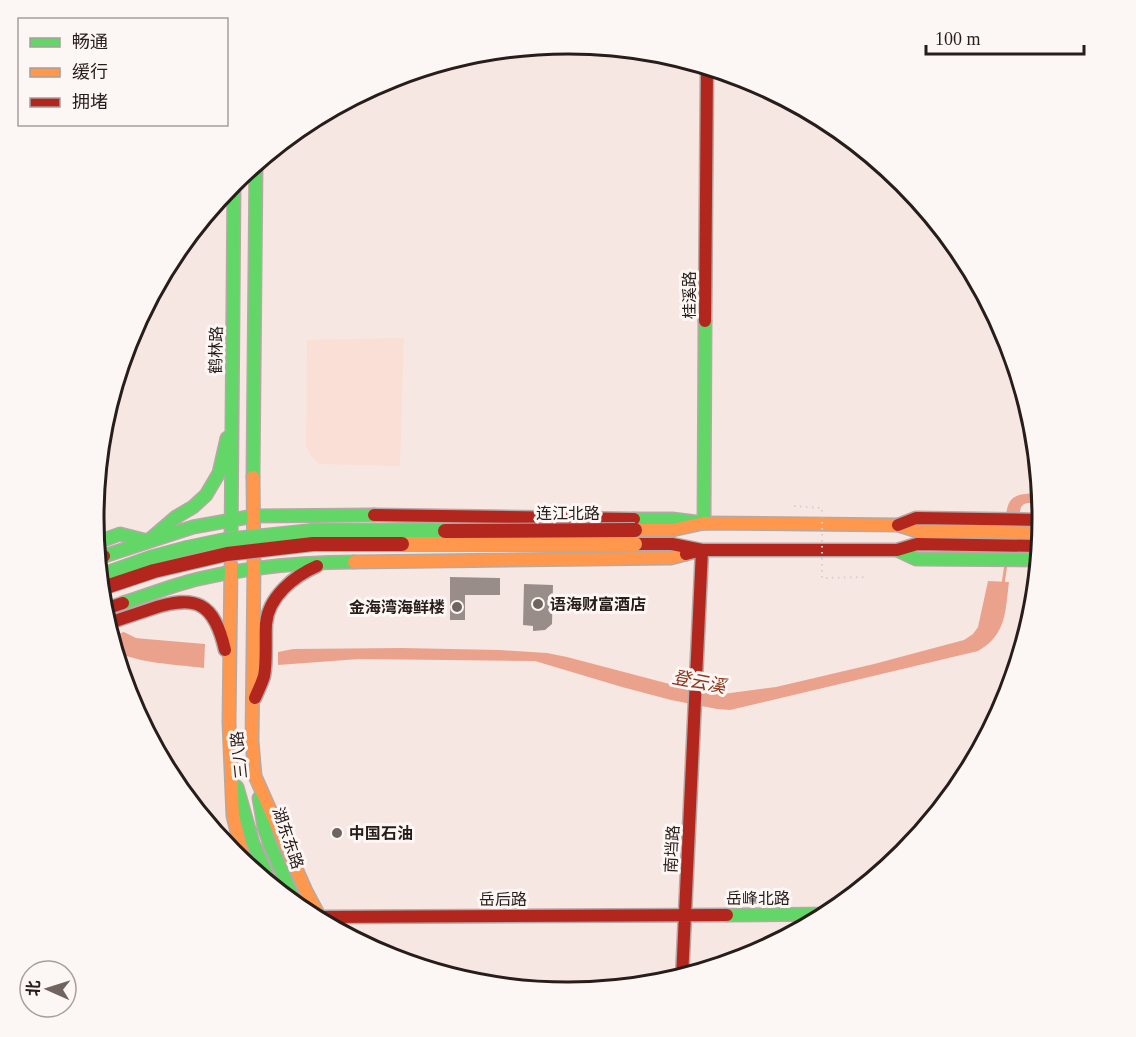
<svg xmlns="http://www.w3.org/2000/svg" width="1136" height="1037" font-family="'Times New Roman','Noto Sans SC',serif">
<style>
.built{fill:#fadfd6}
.water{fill:#eaa28c}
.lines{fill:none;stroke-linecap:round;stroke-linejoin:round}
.stream{stroke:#eaa28c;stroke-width:3}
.building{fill:#998d89}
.fast-casing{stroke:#b5a9a5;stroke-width:15}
.slow-casing{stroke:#b5a9a5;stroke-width:15}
.jam-casing{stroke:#b5a9a5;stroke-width:15}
.fast{stroke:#63d668;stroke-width:12}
.slow{stroke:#ff974d;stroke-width:12}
.jam{stroke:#b3261e;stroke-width:12}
.fast-bridge-casing{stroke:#b5a9a5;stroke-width:16;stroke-linecap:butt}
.slow-bridge-casing{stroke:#b5a9a5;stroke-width:16;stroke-linecap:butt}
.jam-bridge-casing{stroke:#b5a9a5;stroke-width:16;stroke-linecap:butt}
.path-bridge{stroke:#d5d0ce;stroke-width:2;stroke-dasharray:1.5 4.5;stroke-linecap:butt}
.fast-bridge{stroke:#63d668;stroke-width:14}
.slow-bridge{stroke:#ff974d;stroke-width:14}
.jam-bridge{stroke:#b3261e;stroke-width:14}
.poi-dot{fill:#706460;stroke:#fcf6f4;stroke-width:2}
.labels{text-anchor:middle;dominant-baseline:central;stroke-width:6;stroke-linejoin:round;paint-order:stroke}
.street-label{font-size:16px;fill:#271d1a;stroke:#fcf6f4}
.poi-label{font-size:16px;font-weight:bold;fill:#271d1a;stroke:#fcf6f4;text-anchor:start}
.water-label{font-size:18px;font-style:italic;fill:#8b3519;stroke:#fcf6f4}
.rim{fill:none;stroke:#271d1a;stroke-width:3}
</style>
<rect width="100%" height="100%" fill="#f7e7e2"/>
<!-- built -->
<path class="built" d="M 404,338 L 400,466 L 319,464 L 311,456 L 306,446 L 307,340 Z"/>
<!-- water -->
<path class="water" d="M 1040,493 L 1041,503 L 1028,503 L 1024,504 L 1021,507 L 1019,516 L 1005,526 C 1007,496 1011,494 1040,493 Z
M 988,581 L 1009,582 C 1005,612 1007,634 978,651 L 730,710 L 717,709 L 671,700 L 622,687 L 535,661 L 359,659 L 278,665 L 278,652 L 293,649 L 402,648 L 500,650 L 547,653 L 567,657 L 681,687 L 723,694 L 776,687 L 874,664 L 964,640 L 973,634 L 978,627 Z
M 124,632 L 136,638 L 146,639 L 205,644 L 204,668 C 174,664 141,664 114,651 L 110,636 Z"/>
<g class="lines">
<!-- stream -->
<path class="stream" d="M 1003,584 L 1006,564"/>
</g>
<!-- building -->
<path class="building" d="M 450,577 L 500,578 L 500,595 L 465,595 L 465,620 L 450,620 Z
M 524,584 L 553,585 L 552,624 L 545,630 L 533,631 L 533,626 L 523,625 Z"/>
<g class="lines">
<!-- fast casing -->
<g class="fast-casing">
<path id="fast" d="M 253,477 L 256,163
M 634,519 L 672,519 L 704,523 L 705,321
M 95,543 L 120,534 L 148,541 L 176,517 L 193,507 L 206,495 L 219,473 L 227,438
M 231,548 L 234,181
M 897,550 L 916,559 L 1039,560
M 104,556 L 193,527 L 254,516 L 374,515
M 123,603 C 148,595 173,585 198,579 C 249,567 302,562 354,562
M 237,787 L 253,843 L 273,888
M 259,798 L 264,827 L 269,842 L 298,909
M 727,915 L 831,914"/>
</g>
<!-- slow casing -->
<g class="slow-casing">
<path id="slow" d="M 253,477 L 254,568 L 252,741 L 255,776 L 306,891 L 323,923
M 635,530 L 672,530 L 704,523 L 898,525 L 917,531 L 1042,533
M 354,562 L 671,558 L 686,554
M 231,565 L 229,722 L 233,816 L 241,848 L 248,868"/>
</g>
<!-- jam casing -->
<g class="jam-casing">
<path id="jam" d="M 705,321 L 707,67
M 374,515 L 634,519
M 898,525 L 916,518 L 1043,520
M 635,544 L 672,544 L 702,550 L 897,550 L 917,544 L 1040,546
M 97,558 L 104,556
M 102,610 L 123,603
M 106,624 C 121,619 136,614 151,609 C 196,594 214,602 225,650
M 255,698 C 258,691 262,683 264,676 C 267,662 265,639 266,624 C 268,597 294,576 317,566
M 320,917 L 727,915
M 682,978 L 702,550 L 686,554"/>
</g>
<!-- fast -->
<use href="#fast" class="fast"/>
<!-- slow -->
<use href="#slow" class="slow"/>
<!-- jam -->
<use href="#jam" class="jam"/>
<!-- fast-bridge casing -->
<g class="fast-bridge-casing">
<path id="fast-bridge" d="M 99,576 L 150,558 L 187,548 L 225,540 L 312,531 L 445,531"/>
</g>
<!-- slow-bridge casing -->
<g class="slow-bridge-casing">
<path id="slow-bridge" d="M 402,544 L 635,544"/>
</g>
<!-- jam-bridge casing -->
<g class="jam-bridge-casing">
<path id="jam-bridge" d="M 445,531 L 635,530
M 100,589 L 154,571 L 227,554 L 313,544 L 402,544"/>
</g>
<!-- path-bridge -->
<path class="path-bridge" d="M 794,506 L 822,508 L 822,578 L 868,577"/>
<!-- fast-bridge -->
<use href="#fast-bridge" class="fast-bridge"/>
<!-- slow-bridge -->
<use href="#slow-bridge" class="slow-bridge"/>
<!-- jam-bridge -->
<use href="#jam-bridge" class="jam-bridge"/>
</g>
<!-- markers -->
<g class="poi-dot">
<circle cx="538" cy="604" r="6"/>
<circle cx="457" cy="607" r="6"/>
<circle cx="337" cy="833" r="6"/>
</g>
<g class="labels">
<!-- street labels -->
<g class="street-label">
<text transform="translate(689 295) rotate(-90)">桂溪路</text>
<text transform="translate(216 350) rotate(-89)">鹤林路</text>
<text x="568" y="513">连江北路</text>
<text transform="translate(239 755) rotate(-96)">三八路</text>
<text transform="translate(288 838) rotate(71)">湖东东路</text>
<text transform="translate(672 849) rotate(-87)">南垱路</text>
<text x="758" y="898">岳峰北路</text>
<text x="503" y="899">岳后路</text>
</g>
<!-- poi labels -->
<g class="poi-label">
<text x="550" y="604">语海财富酒店</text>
<text x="445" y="607" text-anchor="end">金海湾海鲜楼</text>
<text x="349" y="833">中国石油</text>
</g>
<!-- water labels -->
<g class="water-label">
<text transform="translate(699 682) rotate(11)">登云溪</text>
</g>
</g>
<!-- crop -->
<path d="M0 0H1136V1037H0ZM104 518a464 464 0 1 1 928 0a464 464 0 1 1-928 0Z" fill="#fcf6f4" fill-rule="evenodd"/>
<path class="rim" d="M104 518a464 464 0 1 1 928 0a464 464 0 1 1-928 0Z"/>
<!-- legend -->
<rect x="18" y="18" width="210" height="108" fill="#fcf6f4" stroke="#a79f9d" stroke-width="1.5"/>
<rect x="30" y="38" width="30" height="9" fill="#63d668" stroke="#a79f9d" stroke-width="1.5"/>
<text x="72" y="48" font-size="18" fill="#271d1a">畅通</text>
<rect x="30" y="68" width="30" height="9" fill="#ff974d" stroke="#a79f9d" stroke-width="1.5"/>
<text x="72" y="78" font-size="18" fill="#271d1a">缓行</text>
<rect x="30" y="98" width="30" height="9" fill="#b3261e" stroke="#a79f9d" stroke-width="1.5"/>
<text x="72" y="108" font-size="18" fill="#271d1a">拥堵</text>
<!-- north arrow -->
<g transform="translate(48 989) rotate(273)"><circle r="28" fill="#fcf6f4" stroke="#a79f9d" stroke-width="1.5"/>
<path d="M0-4.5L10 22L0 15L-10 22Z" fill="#706460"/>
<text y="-9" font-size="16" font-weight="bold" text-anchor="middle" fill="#271d1a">北</text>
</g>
<!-- scale -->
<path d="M926 45v9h158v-9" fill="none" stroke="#271d1a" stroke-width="3"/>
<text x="935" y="45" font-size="18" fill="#271d1a" stroke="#fcf6f4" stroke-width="4.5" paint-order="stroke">100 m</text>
</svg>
